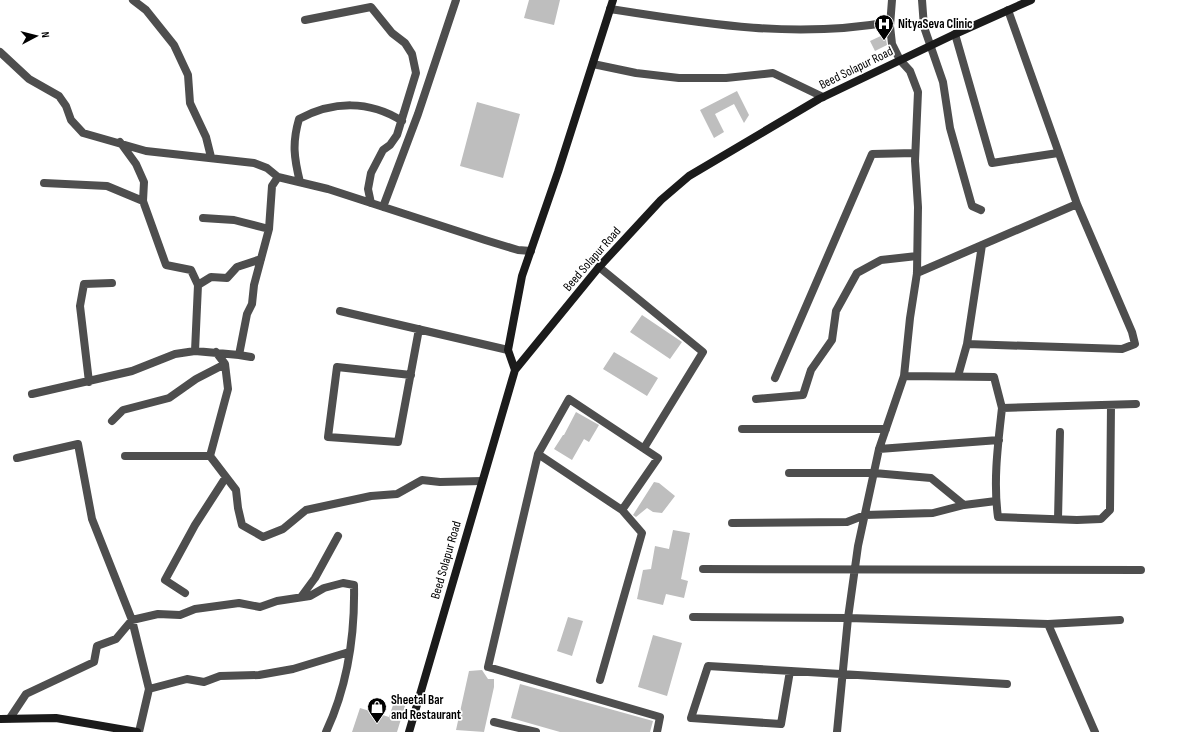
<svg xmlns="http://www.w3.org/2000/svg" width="1203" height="732" font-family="'Sofia Sans Condensed',sans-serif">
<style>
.building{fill:#bebebe}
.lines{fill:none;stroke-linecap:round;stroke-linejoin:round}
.street{stroke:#4e4e4e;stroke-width:8}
.secondary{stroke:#1b1b1b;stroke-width:8}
.labels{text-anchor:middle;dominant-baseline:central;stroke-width:3.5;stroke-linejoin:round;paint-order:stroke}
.poi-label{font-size:13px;font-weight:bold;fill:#000;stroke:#fff;text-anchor:start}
.street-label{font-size:13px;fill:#000;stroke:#fff}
</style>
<rect width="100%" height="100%" fill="#fff"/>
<!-- building -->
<path class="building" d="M 529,0 L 560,0 L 554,25 L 524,18 Z
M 885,34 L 887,45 L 875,51 L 870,41 Z
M 737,91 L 749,115 L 744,123 L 734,104 L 715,114 L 724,132 L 714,138 L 700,110 Z
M 477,102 L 520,114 L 503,178 L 460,166 Z
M 642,315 L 682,342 L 670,359 L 630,332 Z
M 614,352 L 658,378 L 647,396 L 603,369 Z
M 576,412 L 599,425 L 589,442 L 584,439 L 572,460 L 554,449 L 563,435 L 564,435 Z
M 654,482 L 659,483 L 675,496 L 662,513 L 653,512 L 647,508 L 636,517 L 633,515 Z
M 673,530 L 690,533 L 681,579 L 688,581 L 684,598 L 666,594 L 663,605 L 637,599 L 643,570 L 651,569 L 655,546 L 669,549 Z
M 568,617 L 583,621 L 572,656 L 557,651 Z
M 653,635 L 682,643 L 667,696 L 638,687 Z
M 482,670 L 488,679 L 494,679 L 494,687 L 484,732 L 456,730 L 469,671 Z
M 520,684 L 653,721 L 650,732 L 560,732 L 511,718 Z
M 394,702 L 405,706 L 397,732 L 352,732 L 360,708 L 389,717 Z"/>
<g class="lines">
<!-- street -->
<path class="street" d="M 133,0 L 146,10 L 174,45 L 188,75 L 190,103 L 206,137 L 211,157
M 922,0 L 924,27 L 943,82 L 950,128 L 972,206 L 981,210
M 610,9 C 705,24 795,39 890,22
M 305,20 L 371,7 L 392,33 L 405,43 L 412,54 L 416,73 L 397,135 L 390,145 L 383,150 L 371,173 L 368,189 L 371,203
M 955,34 L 992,163 L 1058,153
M 0,52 L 29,79 L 59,96 L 66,106 L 71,120 L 83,133 L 146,151 L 254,163 L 267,168 L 278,177 L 328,189 L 485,240 L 518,250 L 531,251
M 593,64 L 636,73 L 679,78 L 726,78 L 773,73 L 823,97
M 120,142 L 136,164 L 144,182 L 143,201 L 166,265 L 191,270 L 198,285
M 300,182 C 294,158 292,143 299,119 C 333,101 369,100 402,121
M 44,183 L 107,186 L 143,201
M 383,207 L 418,114 L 456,0
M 203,218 L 234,220 L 269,229
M 599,267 L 703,352 L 644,448
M 917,273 L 1077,204
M 340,311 L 508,350
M 967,344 L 1122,349 L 1135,344 L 1132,332 L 1077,204 L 1008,10
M 195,351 L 198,285 L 211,277 L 227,278 L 237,267 L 261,259
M 251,357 L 239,355 L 247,314 L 252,304 L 254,285 L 269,229 L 272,186 L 278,177
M 411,375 L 337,367 L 328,437 L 398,442 L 419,329
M 904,376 L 994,377 L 1002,408 L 1136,404
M 958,376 L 967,344 L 982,245
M 775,378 L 872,154 L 915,153
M 89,382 L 80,306 L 84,284 L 112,283
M 32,394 L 132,371 L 175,354 L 195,351 L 239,355
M 569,399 L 658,458 L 622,510 L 538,454 Z
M 756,399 L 803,395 L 811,370 L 832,340 L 836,311 L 857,273 L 881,260 L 917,256
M 1002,408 C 998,444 993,481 998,517 L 1077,520 L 1101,519 L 1110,510 L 1111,405
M 112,421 L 123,410 L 169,398 L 196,379 L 225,364
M 742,429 L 886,429
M 879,449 L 999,440
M 538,454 L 488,667 L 660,717 L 657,732
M 125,456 L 210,456 L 236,490 L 238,508 L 242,525 L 263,537 L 283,529 L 306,510 L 371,496 L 397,494 L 422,480 L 440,482 L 482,481
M 210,456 L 228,389 L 225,364 L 216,352
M 17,458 L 78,444 L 92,519 L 132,620 L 149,689 L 139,732
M 789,473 L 874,473 L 931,478 L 964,505 L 996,501
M 1058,519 L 1060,432
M 732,523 L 847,522 L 865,515 L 933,513 L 964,505
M 703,569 L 1141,570
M 185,593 L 165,580 L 195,525 L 226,477
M 301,597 L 315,578 L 338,536
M 693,617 L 848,618 L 1048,624 L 1095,732
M 1048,624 L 1120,620
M 790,671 L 781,724 L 691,718 L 708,666 L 1007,684
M 600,680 L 642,533 L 622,510
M 149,689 L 187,679 L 204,682 L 220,676 L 259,675 L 293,669 L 349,652
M 10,718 L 26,694 L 94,662 L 97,646 L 116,639 L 132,620 L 158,614 L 180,615 L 195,609 L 239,603 L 260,607 L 277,601 L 310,596 L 324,588 L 343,583 L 354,585 C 355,634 347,687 326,732
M 494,722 L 536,732
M 837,732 L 848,618 L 858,546 L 879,449 L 904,376 L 910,318 L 917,273 L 918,207 L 915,161 L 918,92 L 910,71 L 900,60 L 892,44 L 890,26 L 892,0"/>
<!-- secondary -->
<path class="secondary" d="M 515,370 L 508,350 L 522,276 L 558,172 L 613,0
M 0,719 L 56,718 L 137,732
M 409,732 L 515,370 L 599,267 L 661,200 L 689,176 L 819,99 L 955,34 L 1031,0"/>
</g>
<!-- icons -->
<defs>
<g id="hospital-pin" transform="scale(1)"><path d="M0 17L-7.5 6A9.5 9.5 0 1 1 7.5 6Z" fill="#000" stroke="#fff"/><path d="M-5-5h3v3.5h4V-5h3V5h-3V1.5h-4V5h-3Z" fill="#fff"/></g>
<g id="shop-pin" transform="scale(1)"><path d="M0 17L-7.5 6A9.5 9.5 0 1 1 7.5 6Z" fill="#000" stroke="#fff"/><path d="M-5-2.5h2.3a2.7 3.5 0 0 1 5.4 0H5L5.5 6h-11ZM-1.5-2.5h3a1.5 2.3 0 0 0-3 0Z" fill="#fff"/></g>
</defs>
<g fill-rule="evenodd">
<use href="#hospital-pin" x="884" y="24"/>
<use href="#shop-pin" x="377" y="707"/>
</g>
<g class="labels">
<!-- poi labels -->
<g class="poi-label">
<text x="898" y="24">NityaSeva Clinic</text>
<text x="391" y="700">Sheetal Bar<tspan x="391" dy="15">and Restaurant</tspan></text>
</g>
<!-- street labels -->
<g class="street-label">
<text transform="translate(856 68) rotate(-26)">Beed Solapur Road</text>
<text transform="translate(592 259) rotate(-49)">Beed Solapur Road</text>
<text transform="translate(446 560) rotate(-74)">Beed Solapur Road</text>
</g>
</g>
<!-- north arrow -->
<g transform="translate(36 36) rotate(83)" stroke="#ffffff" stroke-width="3" paint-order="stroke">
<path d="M0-3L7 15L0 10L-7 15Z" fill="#000000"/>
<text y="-6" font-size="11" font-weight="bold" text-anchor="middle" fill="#000000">N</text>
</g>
</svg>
